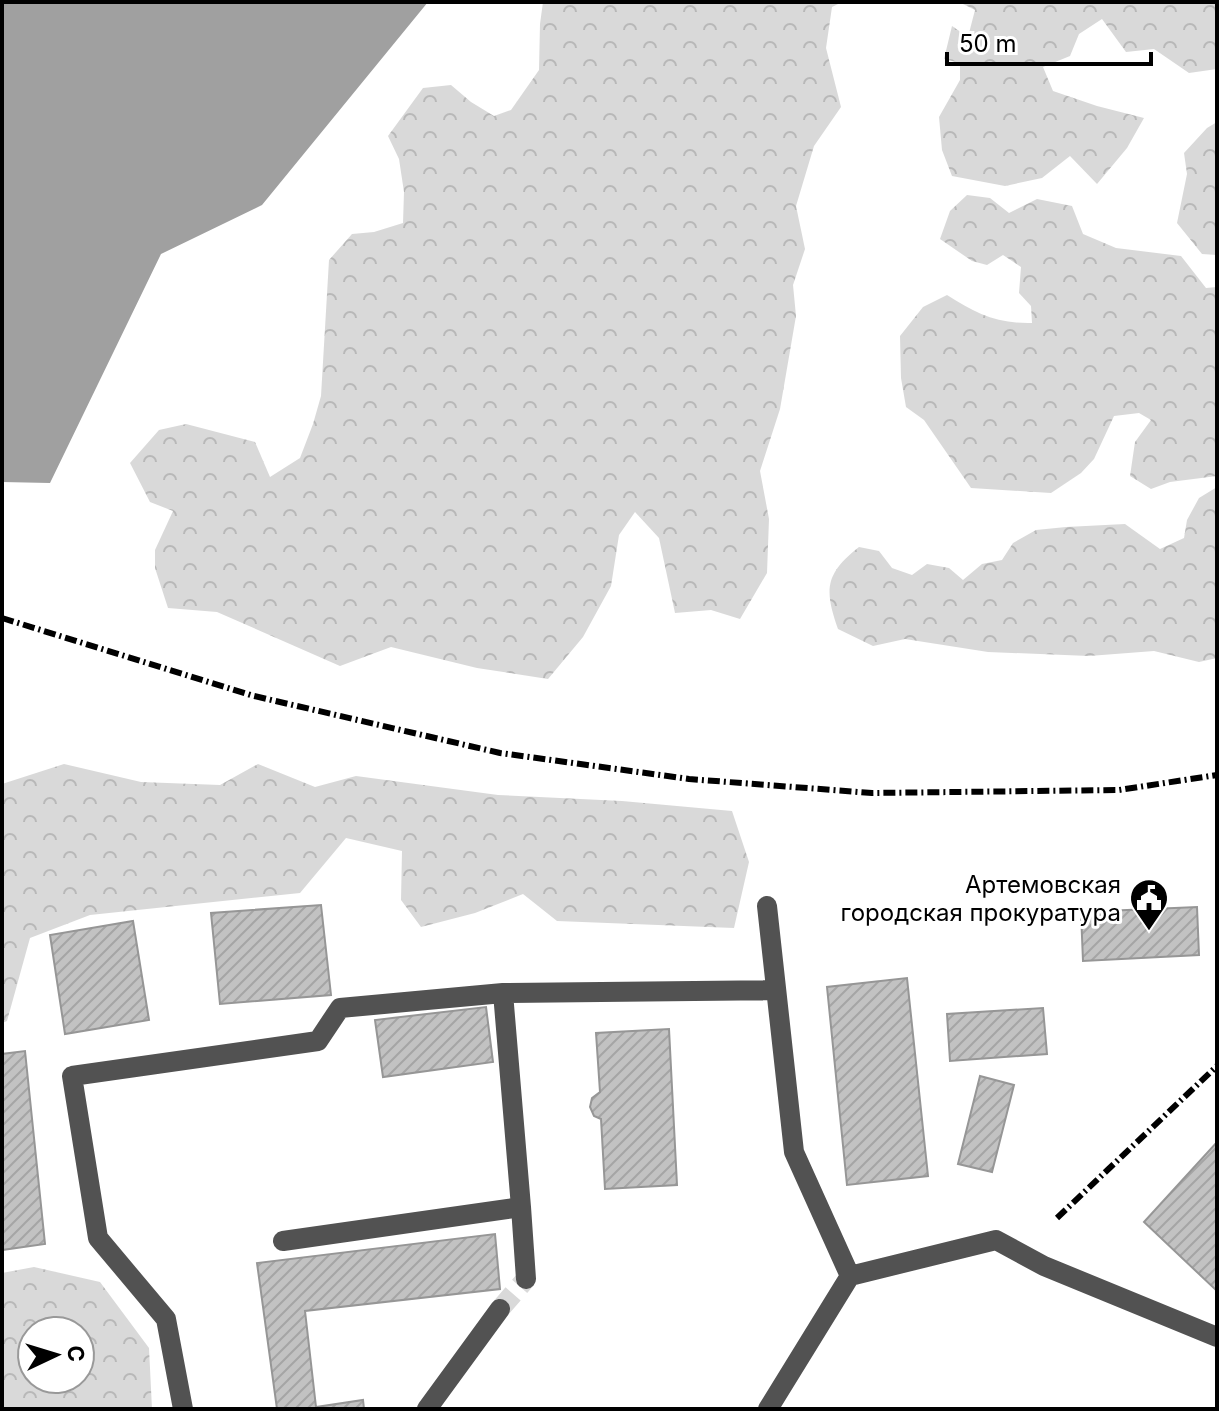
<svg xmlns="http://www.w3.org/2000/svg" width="1219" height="1411" font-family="Inter,sans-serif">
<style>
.forest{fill:url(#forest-crowns);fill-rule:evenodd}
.water{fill:#a0a0a0}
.building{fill:url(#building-hatch);stroke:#969696;stroke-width:2}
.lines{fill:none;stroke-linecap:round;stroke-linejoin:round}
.minor-tunnel{stroke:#d9d9d9;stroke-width:20;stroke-dasharray:20 10;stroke-linecap:butt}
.minor{stroke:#525252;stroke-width:20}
.rail{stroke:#000;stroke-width:6;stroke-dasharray:12 4 2 4;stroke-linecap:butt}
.labels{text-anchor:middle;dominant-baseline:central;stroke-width:6;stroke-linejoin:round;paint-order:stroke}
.poi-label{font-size:24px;fill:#000;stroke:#fff;text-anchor:end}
</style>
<defs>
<pattern id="forest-crowns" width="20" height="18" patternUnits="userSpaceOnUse" patternTransform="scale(2)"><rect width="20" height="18" fill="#d9d9d9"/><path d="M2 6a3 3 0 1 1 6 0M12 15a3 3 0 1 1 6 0" fill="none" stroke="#b8b8b8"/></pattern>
<pattern id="building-hatch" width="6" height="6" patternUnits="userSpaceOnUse" patternTransform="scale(2)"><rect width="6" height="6" fill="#c2c2c2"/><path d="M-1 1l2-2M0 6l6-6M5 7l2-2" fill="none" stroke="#a5a5a5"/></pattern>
</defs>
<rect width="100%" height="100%" fill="#fff"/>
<!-- forest -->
<path class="forest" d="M 543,2 L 842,2 L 832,7 L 826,48 L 841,107 L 814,146 L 796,206 L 805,249 L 793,285 L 796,316 L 780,409 L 760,471 L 769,519 L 767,573 L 740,619 L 711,610 L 675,613 L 659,538 L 635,512 L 619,535 L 611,586 L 583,637 L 548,679 L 477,668 L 391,647 L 340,666 L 217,612 L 168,608 L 155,568 L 155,550 L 173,511 L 150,502 L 130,463 L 159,430 L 186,424 L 255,442 L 270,477 L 300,458 L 313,424 L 321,396 L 329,260 L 352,234 L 374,232 L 403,223 L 404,192 L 399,159 L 388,136 L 423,88 L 451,85 L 471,102 L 494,116 L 511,110 L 539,70 L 540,24 Z
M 959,2 L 1217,2 L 1217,69 L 1189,73 L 1154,49 L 1126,52 L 1102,19 L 1079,34 L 1070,56 L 1043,67 L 1053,91 L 1097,106 L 1144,118 L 1127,148 L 1097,184 L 1070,156 L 1042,178 L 1005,186 L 952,176 L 942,150 L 939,117 L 960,80 L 960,63 L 944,59 L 952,26 L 968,37 L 975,10 Z
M 1217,122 L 1217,255 L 1202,254 L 1177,223 L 1187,174 L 1184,153 L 1207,128 Z
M 967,195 L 990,198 L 1009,213 L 1037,199 L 1072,206 L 1083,234 L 1116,248 L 1181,256 L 1206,288 L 1217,287 L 1217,476 L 1170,482 L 1151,489 L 1130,476 L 1135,442 L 1151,420 L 1139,413 L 1114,416 L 1094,459 L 1081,473 L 1051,493 L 971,488 L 924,420 L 906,407 L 901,378 L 900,336 L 923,307 L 947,295 C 975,313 997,324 1032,323 L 1031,306 L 1019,293 L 1021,267 L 1003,255 L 987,265 L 972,261 L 940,239 L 950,211 Z
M 1217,487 L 1217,658 L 1199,662 L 1154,651 L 1089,656 L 988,652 L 905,639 L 873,646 L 838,629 C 824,589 825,574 859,547 L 879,551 L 892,568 L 912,575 L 927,564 L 949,568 L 963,580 L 982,564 L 1002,560 L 1013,543 L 1036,530 L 1066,527 L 1125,524 L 1160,549 L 1184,538 L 1187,520 L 1199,498 Z
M 64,764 L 141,782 L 220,785 L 258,764 L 315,787 L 356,776 L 498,795 L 622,801 L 732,811 L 749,862 L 734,928 L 557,921 L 523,894 L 475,913 L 421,927 L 401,900 L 402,851 L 346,838 L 300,893 L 90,915 L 30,938 L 7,1021 L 2,1023 L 2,784 Z
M 34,1267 L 100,1282 L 149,1348 L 152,1409 L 2,1409 L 2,1273 ZM 80,1331 L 80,1379 L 32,1379 L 32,1331 Z"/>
<!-- water -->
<path class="water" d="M 2,2 L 428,2 L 262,205 L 161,254 L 50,483 L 2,482 Z"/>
<!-- building -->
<path class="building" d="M 321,905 L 331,995 L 220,1004 L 211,913 Z
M 1197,907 L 1199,955 L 1083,961 L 1081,912 Z
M 133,921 L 149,1020 L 65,1034 L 50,935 Z
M 907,978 L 928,1176 L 847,1185 L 827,987 Z
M 486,1007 L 493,1062 L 383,1077 L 375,1020 Z
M 1043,1008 L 1047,1054 L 950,1061 L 947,1014 Z
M 669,1029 L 677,1185 L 605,1189 L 601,1119 L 594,1116 L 590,1107 L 592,1098 L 600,1092 L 596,1033 Z
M 25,1051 L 45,1244 L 2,1250 L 2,1054 Z
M 980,1076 L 1014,1085 L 992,1172 L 958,1164 Z
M 1217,1142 L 1217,1291 L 1144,1222 Z
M 495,1234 L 500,1289 L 305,1311 L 316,1407 L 363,1400 L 364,1409 L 277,1409 L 257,1263 Z"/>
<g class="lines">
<!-- minor-tunnel -->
<path class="minor-tunnel" d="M 500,1309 L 526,1279"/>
<!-- minor -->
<path class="minor" d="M 767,906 L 794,1152 L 850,1276
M 503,993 L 521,1207
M 283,1241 L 521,1207 L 526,1279
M 183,1409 L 166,1319 L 98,1238 L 72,1076 L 318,1041 L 340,1008 L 503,993 L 776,990
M 427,1409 L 500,1309
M 768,1409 L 850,1276 L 996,1240 L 1044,1266 L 1217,1337"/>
<!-- rail -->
<path class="rail" d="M 2,618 L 254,696 L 500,753 L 689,779 L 872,793 L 1119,790 L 1217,775
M 1057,1218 L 1217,1066"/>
</g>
<!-- icons -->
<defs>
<g id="civic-pin" transform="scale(2)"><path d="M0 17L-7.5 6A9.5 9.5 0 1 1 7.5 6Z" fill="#000" stroke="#fff"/><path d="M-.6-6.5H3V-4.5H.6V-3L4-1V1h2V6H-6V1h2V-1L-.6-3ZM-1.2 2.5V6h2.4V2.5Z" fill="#fff"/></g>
</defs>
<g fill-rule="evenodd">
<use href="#civic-pin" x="1149" y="898"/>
</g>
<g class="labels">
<!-- poi labels -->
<g class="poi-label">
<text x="1121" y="884">Артемовская<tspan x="1121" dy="28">городская прокуратура</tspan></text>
</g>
</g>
<!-- border -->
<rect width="1219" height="1411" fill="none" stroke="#000000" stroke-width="8"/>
<!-- north arrow -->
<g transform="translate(56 1355) rotate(86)"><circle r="38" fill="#ffffff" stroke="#999999" stroke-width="2"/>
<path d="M0-6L14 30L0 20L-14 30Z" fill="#000000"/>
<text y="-12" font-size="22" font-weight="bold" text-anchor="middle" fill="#000000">С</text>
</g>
<!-- scale -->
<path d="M947 52v12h204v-12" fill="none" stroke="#000000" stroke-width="4"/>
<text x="959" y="52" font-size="24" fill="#000000" stroke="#ffffff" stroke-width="6" paint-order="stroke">50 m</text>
</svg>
